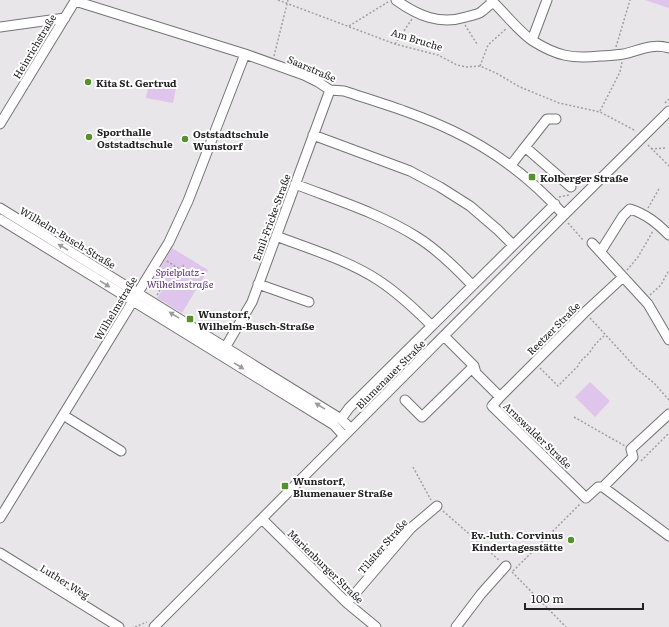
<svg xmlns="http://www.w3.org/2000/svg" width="669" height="627" font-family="Literata,serif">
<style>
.green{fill:#dfc4eb}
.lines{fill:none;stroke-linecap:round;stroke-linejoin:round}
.minor-casing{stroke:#757476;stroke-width:11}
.path{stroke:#a19fa2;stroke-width:1.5;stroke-dasharray:2 2;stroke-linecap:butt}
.minor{stroke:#fff;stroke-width:9}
.oneway{fill:#9c9c9c}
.poi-dot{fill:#57912e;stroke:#fff;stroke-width:1.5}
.labels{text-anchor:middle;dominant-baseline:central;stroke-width:4;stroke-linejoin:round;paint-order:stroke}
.street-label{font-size:10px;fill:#242324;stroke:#fff}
.poi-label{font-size:10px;font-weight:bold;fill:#242324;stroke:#fff;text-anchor:start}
.park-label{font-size:10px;font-style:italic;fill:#5b306d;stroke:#fff}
</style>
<rect width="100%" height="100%" fill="#e8e6e9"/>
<!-- green -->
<path class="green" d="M 645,0 L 669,0 L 669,8 Z
M 149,82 L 176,88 L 173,103 L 146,98 Z
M 172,248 L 208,270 L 182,313 L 157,298 L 163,289 L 152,282 Z
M 590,382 L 610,401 L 595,417 L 575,397 Z"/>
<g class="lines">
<!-- minor casing -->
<g class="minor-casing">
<path id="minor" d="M 396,0 C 418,16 440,25 466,17 C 471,15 477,15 481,12 C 485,9 489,5 493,2
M 491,0 C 504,12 519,32 533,41 C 557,56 572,59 600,56 C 608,56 616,55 624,54 C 640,50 653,43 669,48
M 75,1 L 245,54 L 304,75 L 318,82 L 330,90 L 344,91 C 380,103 418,114 453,131 C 495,151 533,180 564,215
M 0,27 L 65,18
M 532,40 L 547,0
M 0,124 L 75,1
M 313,135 L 410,171 L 440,187 L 470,206 L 498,230 L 513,245
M 525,147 L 547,119 L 556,119
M 511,165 L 525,147 L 571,187
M 295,184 C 336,200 379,213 417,237 C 438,250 455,267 472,285
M 0,208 L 341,419 L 351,429
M 0,219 L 334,425 L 344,436
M 276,236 C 310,249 347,260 378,280 C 398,293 415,309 432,326
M 592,243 L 648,304 L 669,340
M 601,251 L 623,216 L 630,209 C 646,214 657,223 669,235
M 258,284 L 309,302
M 444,336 L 474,366 L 476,373 L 500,397 L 492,406 L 586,498 L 598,487 L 603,487
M 222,353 L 252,302 L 330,90
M 500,397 L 584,313 L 623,277
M 405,400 L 422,417 L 474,366
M 63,415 L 121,451
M 341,419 L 349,408 L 555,204
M 603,487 L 633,457 L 631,449 L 669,414
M 603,487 L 669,536
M 0,518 L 169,242 L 188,201 L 245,54
M 262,519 L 347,603 L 376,627
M 0,553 L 119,627
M 347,603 L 411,528 L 437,506
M 154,627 L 564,215 L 669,111
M 456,627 L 481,594 L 506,566"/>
</g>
<!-- path -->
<path class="path" d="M 278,0 L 395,44 L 438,55 L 457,65 L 467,67 L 480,66 L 496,73 L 520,87 L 559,103 L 600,112 L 636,131
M 465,25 L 477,44
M 349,26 L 388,2
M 395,44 L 412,19
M 616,47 L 630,0
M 274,56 L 288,0
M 480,66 L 488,45 L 507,28
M 665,103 L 669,99
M 600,111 L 620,72 L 622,62
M 648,145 L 669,166
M 651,149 L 666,148
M 559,197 L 569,195
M 648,208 L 660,187
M 568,223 L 584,241
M 181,270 L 185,263
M 627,270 L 638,257 L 653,231
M 152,285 L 160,290
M 157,295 L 160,290 L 175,284 L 181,270 L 167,261
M 650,295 L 661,285 L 669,270
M 590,318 L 637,369 L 654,383 L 669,400
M 540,368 L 558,386 L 578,366 C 580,360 586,357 590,352 C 594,345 599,340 605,335
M 574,417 L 625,446
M 641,461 L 669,433
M 413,467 L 431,500
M 443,511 L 500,561
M 513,571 L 581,503
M 512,572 L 566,627
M 135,627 L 147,622"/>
<!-- minor -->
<use href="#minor" class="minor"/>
</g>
<!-- one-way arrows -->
<defs><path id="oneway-solid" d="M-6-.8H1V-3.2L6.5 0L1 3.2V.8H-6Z"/></defs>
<g class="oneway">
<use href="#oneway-solid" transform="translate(63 247) rotate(-149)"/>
<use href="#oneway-solid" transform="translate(105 284) rotate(32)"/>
<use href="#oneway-solid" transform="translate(174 315) rotate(-148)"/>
<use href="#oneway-solid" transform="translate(239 366) rotate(32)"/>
<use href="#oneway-solid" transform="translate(320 406) rotate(-148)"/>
</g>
<!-- markers -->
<g class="poi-dot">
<circle cx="88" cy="82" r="4"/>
<circle cx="89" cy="137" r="4"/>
<circle cx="185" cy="139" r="4"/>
<rect x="528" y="173" width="8" height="8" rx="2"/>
<rect x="186" y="315" width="8" height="8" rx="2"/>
<rect x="281" y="482" width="8" height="8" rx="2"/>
<circle cx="571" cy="540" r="4"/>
</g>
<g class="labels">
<!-- street labels -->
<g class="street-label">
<text transform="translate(417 39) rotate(17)">Am Bruche</text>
<text transform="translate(34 46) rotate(-59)">Heinrichstraße</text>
<text transform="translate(312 68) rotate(23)">Saarstraße</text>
<text transform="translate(271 217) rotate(-70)">Emil-Fricke-Straße</text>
<text transform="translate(68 237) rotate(31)">Wilhelm-Busch-Straße</text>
<text transform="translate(115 308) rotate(-59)">Wilhelmstraße</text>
<text transform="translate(553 328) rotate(-45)">Reetzer Straße</text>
<text transform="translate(390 374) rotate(-45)">Blumenauer Straße</text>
<text transform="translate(538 435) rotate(44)">Arnswalder Straße</text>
<text transform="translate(382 546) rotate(-49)">Tilsiter Straße</text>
<text transform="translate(326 566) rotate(44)">Marienburger Straße</text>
<text transform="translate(65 581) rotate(32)">Luther Weg</text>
</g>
<!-- poi labels -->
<g class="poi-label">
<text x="96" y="82">Kita St. Gertrud</text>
<text x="97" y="131">Sporthalle<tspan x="97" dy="12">Oststadtschule</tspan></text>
<text x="193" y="133">Oststadtschule<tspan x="193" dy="12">Wunstorf</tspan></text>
<text x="540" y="177">Kolberger Straße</text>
<text x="198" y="313">Wunstorf,<tspan x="198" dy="12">Wilhelm-Busch-Straße</tspan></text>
<text x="293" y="480">Wunstorf,<tspan x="293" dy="12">Blumenauer Straße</tspan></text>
<text x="563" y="534" text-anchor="end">Ev.-luth. Corvinus<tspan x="563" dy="12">Kindertagesstätte</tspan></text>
</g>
<!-- park labels -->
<g class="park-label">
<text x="180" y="271">Spielplatz -<tspan x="180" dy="12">Wilhelmstraße</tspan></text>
</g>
</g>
<!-- scale -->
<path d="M525 603v6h118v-6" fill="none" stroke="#242324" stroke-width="2"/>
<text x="531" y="603" font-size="12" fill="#242324" stroke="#ffffff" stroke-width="3" paint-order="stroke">100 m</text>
</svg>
